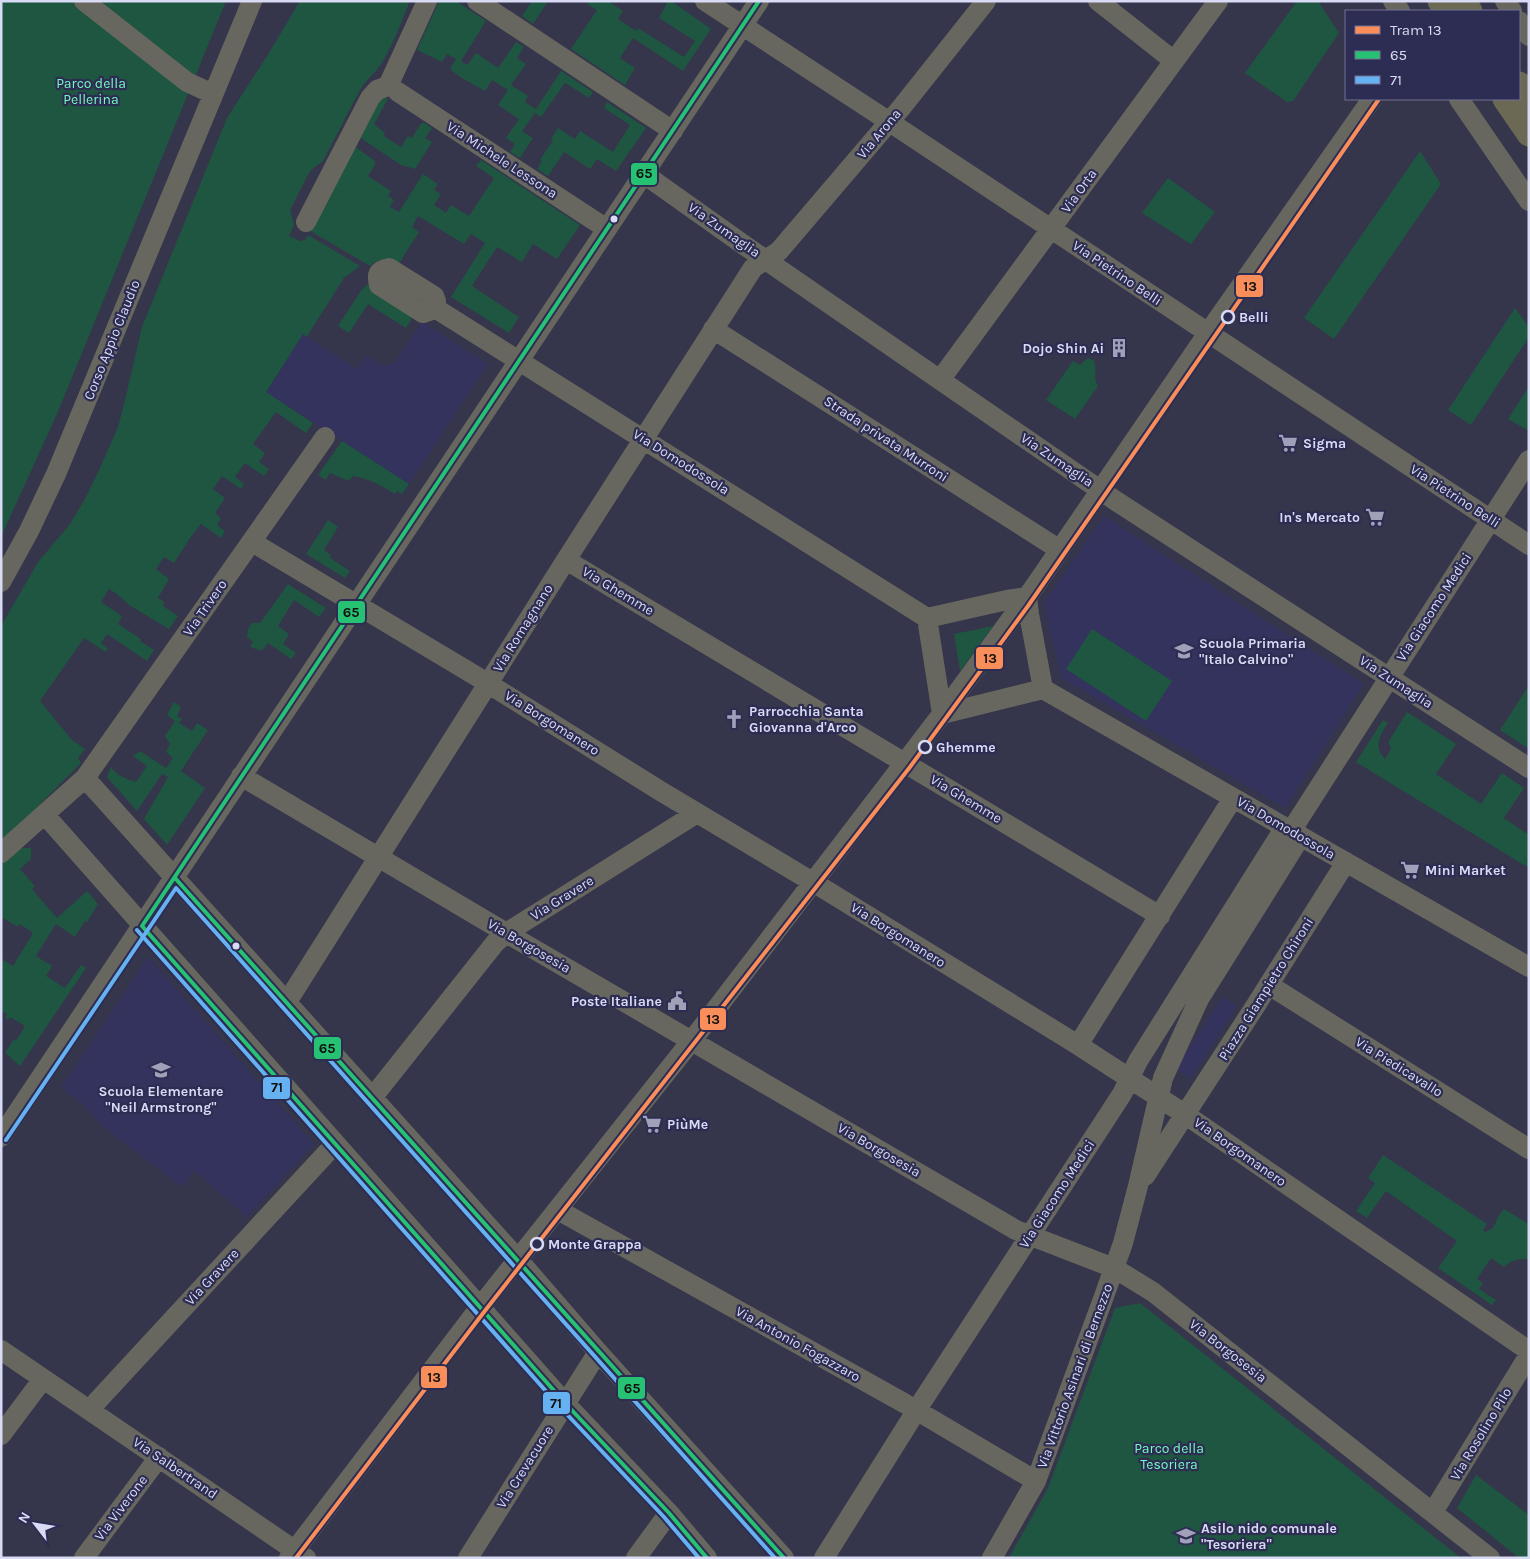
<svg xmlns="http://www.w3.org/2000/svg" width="1530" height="1559" font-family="Karla,sans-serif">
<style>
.built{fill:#33335d}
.green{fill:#1f5641}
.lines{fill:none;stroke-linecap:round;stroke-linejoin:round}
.minor{stroke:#68675f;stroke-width:20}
.major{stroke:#6b6854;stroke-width:25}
.bus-1-casing{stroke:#2d2d53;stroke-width:8}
.bus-2-casing{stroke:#2d2d53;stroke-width:8}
.bus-1{stroke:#26c172;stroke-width:4}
.bus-2{stroke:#66b1f2;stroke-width:4}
.tram-1-casing{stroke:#2d2d53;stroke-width:8}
.tram-1{stroke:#fa8e5a;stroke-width:4}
.bus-dot{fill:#d9dbf4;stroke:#2d2d53;stroke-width:2}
.stop-dot{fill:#2d2d53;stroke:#d9dbf4;stroke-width:2.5}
.labels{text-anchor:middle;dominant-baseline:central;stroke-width:4.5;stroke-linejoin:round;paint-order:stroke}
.park-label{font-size:14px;fill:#75fbbf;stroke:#2d2d53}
.street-label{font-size:14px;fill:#d9dbf4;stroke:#2d2d53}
.stop-label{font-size:14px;font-weight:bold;fill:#d9dbf4;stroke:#2d2d53;text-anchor:start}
.poi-label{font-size:14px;font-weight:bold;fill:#d9dbf4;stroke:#2d2d53;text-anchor:start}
.line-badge{stroke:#2d2d53;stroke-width:2}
.pale-badge-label{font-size:14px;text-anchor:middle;font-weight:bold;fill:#111}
</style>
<rect width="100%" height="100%" fill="#35354b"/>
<!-- built -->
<path class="built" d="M 422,322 L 488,364 L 409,484 L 266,392 L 303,334 L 357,369 L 366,356 L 384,366 L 389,365 L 396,361 Z
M 1104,516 L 1364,684 L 1285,808 L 1061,678 L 1044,603 Z
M 148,957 L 314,1144 L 247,1217 L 194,1170 L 182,1187 L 100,1124 L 82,1103 L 61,1088 Z
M 1222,997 L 1237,1006 L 1191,1079 L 1176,1069 Z"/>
<!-- green -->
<path class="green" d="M 1,1 L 226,1 L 57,414 L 1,537 Z
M 300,1 L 410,1 C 402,20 391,51 379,67 C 374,74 367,79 361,88 L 323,161 L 310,171 L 290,210 L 294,225 L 289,236 L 300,241 L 305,240 L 308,235 L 360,266 L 344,278 L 309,333 L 307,337 L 303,334 L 266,392 L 313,423 L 306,433 L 276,412 L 253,444 L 265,453 L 259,462 L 269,469 L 264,476 L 245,463 L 235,477 L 244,484 L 241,489 L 222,476 L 213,489 L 225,498 L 215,513 L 221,518 L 217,525 L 225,531 L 221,538 L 201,524 L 190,538 L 174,563 L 164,557 L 156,569 L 169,579 L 158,598 L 164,602 L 163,606 L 178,616 L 169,629 L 129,605 L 117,594 L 109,589 L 101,602 L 122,616 L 118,624 L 141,639 L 140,641 L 154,650 L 147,661 L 107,634 L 101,643 L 108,649 L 106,652 L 84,638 L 40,701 L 72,740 L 85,749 L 78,758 L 81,763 L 39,805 L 26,821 L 1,843 L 1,626 L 38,562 L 70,524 L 85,499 L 100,468 L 118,427 L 125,400 L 142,327 L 227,118 L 267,56 Z
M 439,1 L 456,1 L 486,21 L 461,61 L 467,65 L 476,53 L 498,68 L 516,42 L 524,47 L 517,58 L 526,64 L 511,85 L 528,96 L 525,102 L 536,109 L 561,71 L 593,92 L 589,98 L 565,83 L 541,117 L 535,113 L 522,131 L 533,138 L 520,158 L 510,152 L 515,144 L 506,138 L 519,119 L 498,105 L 508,90 L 492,80 L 485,91 L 460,77 L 450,69 L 456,59 L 447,54 L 442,62 L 417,50 Z
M 532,1 L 548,1 L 533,24 L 522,16 Z
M 589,1 L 608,1 L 623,11 L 618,19 L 636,31 L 638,28 L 684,57 L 695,41 L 659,18 L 668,1 L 671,1 L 711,29 L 683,71 L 633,38 L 620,58 L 635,68 L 625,85 L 571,49 L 597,10 L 587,4 Z
M 1297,1 L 1318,1 L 1339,33 L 1293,101 L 1287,102 L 1245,73 Z
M 381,95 L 388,99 L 374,124 L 385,133 L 384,136 L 401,147 L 408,136 L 412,138 L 420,125 L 423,122 L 432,128 L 425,138 L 432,142 L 415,169 L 401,165 L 359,137 Z
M 607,102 L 646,128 L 616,171 L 597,159 L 590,169 L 564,152 L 548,176 L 537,169 L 542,161 L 540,160 L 553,140 L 551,139 L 558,128 L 575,139 L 580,131 L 613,152 L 630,125 L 604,108 Z
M 354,146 L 375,161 L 375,165 L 368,176 L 391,191 L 388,196 L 394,200 L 390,207 L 399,212 L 423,174 L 438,184 L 434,190 L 441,194 L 434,205 L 446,213 L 451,205 L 469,216 L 494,178 L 476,166 L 481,160 L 580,225 L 557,259 L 533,244 L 522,262 L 497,247 L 472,286 L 519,317 L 509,333 L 451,297 L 485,243 L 471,234 L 464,244 L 418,216 L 412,227 L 419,232 L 398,265 C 385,259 381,257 370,266 L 310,231 Z
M 1420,151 L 1441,184 L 1334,339 L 1304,318 Z
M 1168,178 L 1215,212 L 1191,244 L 1142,213 Z
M 368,284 L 372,289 L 413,316 L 406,328 L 368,304 L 349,333 L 338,326 L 362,289 Z
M 1515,308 L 1529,327 L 1529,337 L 1471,425 L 1448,410 Z
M 1088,358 L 1094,361 C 1098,369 1092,377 1098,386 L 1075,419 L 1046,400 L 1073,361 L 1080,365 Z
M 1528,388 L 1529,427 L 1527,430 L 1508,419 Z
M 342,441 L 409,484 L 402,494 L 397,491 L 395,494 C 379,484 371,480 353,476 L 349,481 L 330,473 L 326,480 L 318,475 Z
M 328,520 L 338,527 L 324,550 L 331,555 L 330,558 L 350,571 L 345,578 L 306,554 Z
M 288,584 L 326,608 L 319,617 L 294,600 L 278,626 L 289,634 L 283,644 L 296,653 L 291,659 L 268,643 L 262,651 L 250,647 L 253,642 L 247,637 L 248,629 L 252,623 L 260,623 Z
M 993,626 L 960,671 L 954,634 Z
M 1092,629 L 1172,681 L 1146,721 L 1066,669 Z
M 1529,685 L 1529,749 L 1500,730 Z
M 174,702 L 181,707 L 177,716 L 182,719 L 179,723 L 192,731 L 197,723 L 208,730 L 181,771 L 205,788 L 167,845 L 144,819 L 168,777 L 162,774 L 137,811 L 107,777 L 111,767 C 117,776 126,779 136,782 L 147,766 L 133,756 L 140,751 L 166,768 L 173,758 L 166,752 L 170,744 L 165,736 L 175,721 L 167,715 Z
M 1407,712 L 1456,744 L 1436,774 L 1481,804 L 1502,773 L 1524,788 L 1504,818 L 1529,835 L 1529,868 L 1356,762 L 1383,720 L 1388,723 C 1380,735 1373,747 1385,759 L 1391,749 L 1389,744 L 1389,741 Z
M 17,848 L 31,848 L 31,859 L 20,869 L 35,886 L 32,889 L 57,918 L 87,891 L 98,904 L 87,922 L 85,921 L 75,937 L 56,924 L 36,956 L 52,966 L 46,976 L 65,988 L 81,965 L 86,968 L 20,1066 L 5,1053 L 14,1039 L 16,1041 L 25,1026 L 10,1017 L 8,1020 L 5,1018 L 7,1014 L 1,1011 L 1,959 L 13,966 L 33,933 L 20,924 L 18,927 L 1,917 L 1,863 Z
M 1383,1155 L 1487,1224 L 1483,1230 L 1485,1232 L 1493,1228 L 1499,1215 L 1504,1209 L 1529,1224 L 1529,1260 C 1520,1258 1511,1260 1504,1267 L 1491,1258 L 1477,1279 L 1483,1283 L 1479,1289 L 1496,1300 L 1492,1305 L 1438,1268 L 1457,1241 L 1386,1191 L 1367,1218 L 1356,1211 L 1375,1183 L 1368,1178 Z
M 1140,1303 L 1461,1558 L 1009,1558 L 1048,1488 L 1115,1308 Z
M 1476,1475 L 1529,1515 L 1529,1558 L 1519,1558 L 1457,1508 Z"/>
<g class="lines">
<!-- minor -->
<path class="minor" d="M 84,1 L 187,82 L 213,94
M 477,1 L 673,131
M 705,1 L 876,113 L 1529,545
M 1098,1 L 1174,61
M 1393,1 L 1400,11
M 1505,1 L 1512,11
M 1519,21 L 1529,36
M 398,92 L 607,229
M 1459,99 L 1529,201
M 644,174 L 744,245 L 1116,501 L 1529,768
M 306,222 L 370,98 L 377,90 L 388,86 L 427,1
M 389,268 L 434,296 L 436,301 L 435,308 L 429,311 L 423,313 L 379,285 C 376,274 378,270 389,268 Z
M 435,308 L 927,618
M 713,329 L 1060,550
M 940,380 L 1218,1
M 252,542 L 476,676 L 662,792 L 821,887 L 1078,1045 L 1186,1115 L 1529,1351
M 566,560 L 1160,916
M 1,582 L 29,531 L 56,474 L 252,1
M 1027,597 L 1029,614 L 1043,689 L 942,714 L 927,618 L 1007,600 Z
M 1043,689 L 1529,967
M 241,776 L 520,941 L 1016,1230 L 1114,1268 L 1153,1292 L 1490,1558
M 85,778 L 515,1256 L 598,1352 L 784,1558
M 45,815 L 565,1403 L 669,1513 L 707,1558
M 1291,831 L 1529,460
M 1,853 L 85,778 L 325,437
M 1269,985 L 1529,1149
M 287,1002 L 566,560 L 753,268 L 779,251 L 901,108 L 986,1
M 1078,1045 L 1233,798
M 372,1098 L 495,943 L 506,933 L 697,813
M 1,1137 L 759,1
M 1145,1176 L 1256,1005 L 1346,862
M 558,1210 L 904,1403 L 1036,1481
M 1,1350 L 306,1558
M 89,1410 L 335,1144
M 1,1435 L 43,1379
M 1433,1512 L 1529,1355
M 84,1558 L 159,1457
M 289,1558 L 480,1307 L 700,1030 L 942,714 L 1035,586 L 1208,333 L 1372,99
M 468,1558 L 598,1352
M 636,1558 L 669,1513
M 824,1558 L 923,1400 L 1122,1094 L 1138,1061 L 1285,827
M 992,1558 L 1036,1481 L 1103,1299 L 1123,1243 L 1138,1186 L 1163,1078 L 1199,999 L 1301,836"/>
<!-- major -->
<path class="major" d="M 1440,1 L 1447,11
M 1463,1 L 1470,11
M 1519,84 L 1529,99
M 1505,99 L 1529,134"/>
<!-- bus-1 casing -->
<g class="bus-1-casing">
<path id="bus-1" d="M 175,878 L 784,1558
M 707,1558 L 669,1513 L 565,1403 L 142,926 L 759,1"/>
</g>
<!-- bus-2 casing -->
<g class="bus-2-casing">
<path id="bus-2" d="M 137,930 L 560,1407 L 664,1517 L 699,1558
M 6,1140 L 176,888 L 775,1558"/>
</g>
<!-- bus-1 -->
<use href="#bus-1" class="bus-1"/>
<!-- bus-2 -->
<use href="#bus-2" class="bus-2"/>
<!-- tram-1 casing -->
<g class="tram-1-casing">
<path id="tram-1" d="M 296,1558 L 484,1312 L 910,767 L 1028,606 L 1379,99"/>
</g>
<!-- tram-1 -->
<use href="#tram-1" class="tram-1"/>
</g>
<!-- icons -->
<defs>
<g id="building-bare" transform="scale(1.5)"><path d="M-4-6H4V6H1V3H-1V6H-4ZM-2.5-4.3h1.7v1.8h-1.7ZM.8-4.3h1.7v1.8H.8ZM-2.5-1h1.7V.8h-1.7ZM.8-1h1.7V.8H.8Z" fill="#a0a1b9" stroke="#2d2d53" stroke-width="2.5" paint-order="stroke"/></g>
<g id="supermarket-bare" transform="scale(1.5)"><path d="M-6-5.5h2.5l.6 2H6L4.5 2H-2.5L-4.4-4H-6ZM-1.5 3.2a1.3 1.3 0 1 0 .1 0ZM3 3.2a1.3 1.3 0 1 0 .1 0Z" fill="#a0a1b9" stroke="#2d2d53" stroke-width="2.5" paint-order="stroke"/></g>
<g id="school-bare" transform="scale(1.5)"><path d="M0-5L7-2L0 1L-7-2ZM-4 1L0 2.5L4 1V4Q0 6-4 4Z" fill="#a0a1b9" stroke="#2d2d53" stroke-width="2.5" paint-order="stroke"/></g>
<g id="church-bare" transform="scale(1.5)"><path d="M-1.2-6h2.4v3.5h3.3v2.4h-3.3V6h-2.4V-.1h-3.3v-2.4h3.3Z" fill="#a0a1b9" stroke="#2d2d53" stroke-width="2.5" paint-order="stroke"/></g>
<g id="civic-bare" transform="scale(1.5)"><path d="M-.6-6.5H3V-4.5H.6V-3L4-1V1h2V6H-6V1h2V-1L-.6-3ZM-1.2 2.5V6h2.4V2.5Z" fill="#a0a1b9" stroke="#2d2d53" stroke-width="2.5" paint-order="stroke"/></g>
</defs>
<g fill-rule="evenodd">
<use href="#building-bare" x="1119" y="348"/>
<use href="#supermarket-bare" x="1288" y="443"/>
<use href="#supermarket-bare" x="1375" y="517"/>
<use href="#school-bare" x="1184" y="651"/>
<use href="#church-bare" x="734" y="719"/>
<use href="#supermarket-bare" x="1410" y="870"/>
<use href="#civic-bare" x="677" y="1001"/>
<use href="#school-bare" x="161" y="1070"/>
<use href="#supermarket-bare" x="652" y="1124"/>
<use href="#school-bare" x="1186" y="1536"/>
</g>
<!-- markers -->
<g class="bus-dot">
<circle cx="614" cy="219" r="4.5"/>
<circle cx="236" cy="946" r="4.5"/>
</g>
<g class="stop-dot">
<circle cx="1228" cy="317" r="6"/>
<circle cx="925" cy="747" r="6"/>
<circle cx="537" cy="1244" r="6"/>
</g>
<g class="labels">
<!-- park labels -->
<g class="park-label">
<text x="91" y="83">Parco della<tspan x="91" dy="16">Pellerina</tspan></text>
<text x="1169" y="1448">Parco della<tspan x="1169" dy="16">Tesoriera</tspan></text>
</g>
<!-- street labels -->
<g class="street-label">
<text transform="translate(879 134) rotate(-50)">Via Arona</text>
<text transform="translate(502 160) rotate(33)">Via Michele Lessona</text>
<text transform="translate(1079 191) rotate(-54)">Via Orta</text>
<text transform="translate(724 230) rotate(35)">Via Zumaglia</text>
<text transform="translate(1117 273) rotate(34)">Via Pietrino Belli</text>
<text transform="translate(112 340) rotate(-68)">Corso Appio Claudio</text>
<text transform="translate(886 439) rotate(33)">Strada privata Murroni</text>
<text transform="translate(1057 460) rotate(34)">Via Zumaglia</text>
<text transform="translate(681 462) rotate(32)">Via Domodossola</text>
<text transform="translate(1455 496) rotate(33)">Via Pietrino Belli</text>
<text transform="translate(618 591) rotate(31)">Via Ghemme</text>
<text transform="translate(1434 607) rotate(-57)">Via Giacomo Medici</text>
<text transform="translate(205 608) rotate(-55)">Via Trivero</text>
<text transform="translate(523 628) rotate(-58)">Via Romagnano</text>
<text transform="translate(1396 682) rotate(33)">Via Zumaglia</text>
<text transform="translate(552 723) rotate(32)">Via Borgomanero</text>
<text transform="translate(966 799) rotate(31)">Via Ghemme</text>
<text transform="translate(1286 828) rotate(30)">Via Domodossola</text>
<text transform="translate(562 898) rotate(-32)">Via Gravere</text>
<text transform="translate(898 935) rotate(32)">Via Borgomanero</text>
<text transform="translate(529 946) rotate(30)">Via Borgosesia</text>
<text transform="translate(1266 989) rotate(-58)">Piazza Giampietro Chironi</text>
<text transform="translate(1399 1067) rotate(32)">Via Piedicavallo</text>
<text transform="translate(879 1150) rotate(30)">Via Borgosesia</text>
<text transform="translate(1240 1152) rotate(35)">Via Borgomanero</text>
<text transform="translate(1057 1194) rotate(-57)">Via Giacomo Medici</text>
<text transform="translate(212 1277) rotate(-47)">Via Gravere</text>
<text transform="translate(798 1344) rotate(29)">Via Antonio Fogazzaro</text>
<text transform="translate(1228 1351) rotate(38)">Via Borgosesia</text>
<text transform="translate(1075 1376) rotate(-70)">Via Vittorio Asinari di Bernezzo</text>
<text transform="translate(1481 1434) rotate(-59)">Via Rosolino Pilo</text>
<text transform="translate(525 1467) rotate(-58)">Via Crevacuore</text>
<text transform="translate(175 1468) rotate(34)">Via Salbertrand</text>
<text transform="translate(121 1508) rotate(-53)">Via Viverone</text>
</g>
<!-- stop labels -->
<g class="stop-label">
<text x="1239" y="317">Belli</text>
<text x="936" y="747">Ghemme</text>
<text x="548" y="1244">Monte Grappa</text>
</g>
<!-- poi labels -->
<g class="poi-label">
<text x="1104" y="348" text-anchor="end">Dojo Shin Ai</text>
<text x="1303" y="443">Sigma</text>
<text x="1360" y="517" text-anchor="end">In's Mercato</text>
<text x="1199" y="643">Scuola Primaria<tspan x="1199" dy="16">"Italo Calvino"</tspan></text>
<text x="749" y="711">Parrocchia Santa<tspan x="749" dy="16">Giovanna d'Arco</tspan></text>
<text x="1425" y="870">Mini Market</text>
<text x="662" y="1001" text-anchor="end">Poste Italiane</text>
<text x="161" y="1091" text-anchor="middle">Scuola Elementare<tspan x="161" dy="16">"Neil Armstrong"</tspan></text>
<text x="667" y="1124">PiùMe</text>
<text x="1201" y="1528">Asilo nido comunale<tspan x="1201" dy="16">"Tesoriera"</tspan></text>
</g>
</g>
<g class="line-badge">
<rect x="630" y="162" width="28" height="24" rx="5" fill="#26c172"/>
<rect x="1235" y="274" width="29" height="24" rx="5" fill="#fa8e5a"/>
<rect x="337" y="600" width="29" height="24" rx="5" fill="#26c172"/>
<rect x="975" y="646" width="29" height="24" rx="5" fill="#fa8e5a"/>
<rect x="699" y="1007" width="28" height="24" rx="5" fill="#fa8e5a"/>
<rect x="313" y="1036" width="29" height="24" rx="5" fill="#26c172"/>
<rect x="262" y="1076" width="29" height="24" rx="5" fill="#66b1f2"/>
<rect x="420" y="1365" width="28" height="24" rx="5" fill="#fa8e5a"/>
<rect x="617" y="1376" width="29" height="24" rx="5" fill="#26c172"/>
<rect x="542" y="1391" width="29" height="24" rx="5" fill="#66b1f2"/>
</g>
<g class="pale-badge-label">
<text x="644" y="178">65</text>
<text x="1250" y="291">13</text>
<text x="351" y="617">65</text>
<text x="990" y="663">13</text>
<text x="713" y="1024">13</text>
<text x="327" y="1053">65</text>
<text x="277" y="1092">71</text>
<text x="434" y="1382">13</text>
<text x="632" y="1393">65</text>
<text x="556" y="1408">71</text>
</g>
<!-- border -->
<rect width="1530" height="1559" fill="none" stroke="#d9dbf4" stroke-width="5"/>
<!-- legend -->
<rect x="1345" y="10" width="175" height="90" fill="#2d2d53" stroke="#727393"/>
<rect x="1355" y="26" width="25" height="8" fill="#fa8e5a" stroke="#727393"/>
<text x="1390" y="35" font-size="15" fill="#d9dbf4">Tram 13</text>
<rect x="1355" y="51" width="25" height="8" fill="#26c172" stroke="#727393"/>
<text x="1390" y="60" font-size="15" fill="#d9dbf4">65</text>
<rect x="1355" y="76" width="25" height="8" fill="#66b1f2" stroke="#727393"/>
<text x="1390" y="85" font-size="15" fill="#d9dbf4">71</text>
<!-- north arrow -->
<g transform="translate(35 1524) rotate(301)" stroke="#2d2d53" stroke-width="4" paint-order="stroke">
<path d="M0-4L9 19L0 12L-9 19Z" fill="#d9dbf4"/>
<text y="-8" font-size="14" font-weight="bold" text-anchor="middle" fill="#d9dbf4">N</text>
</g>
</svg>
